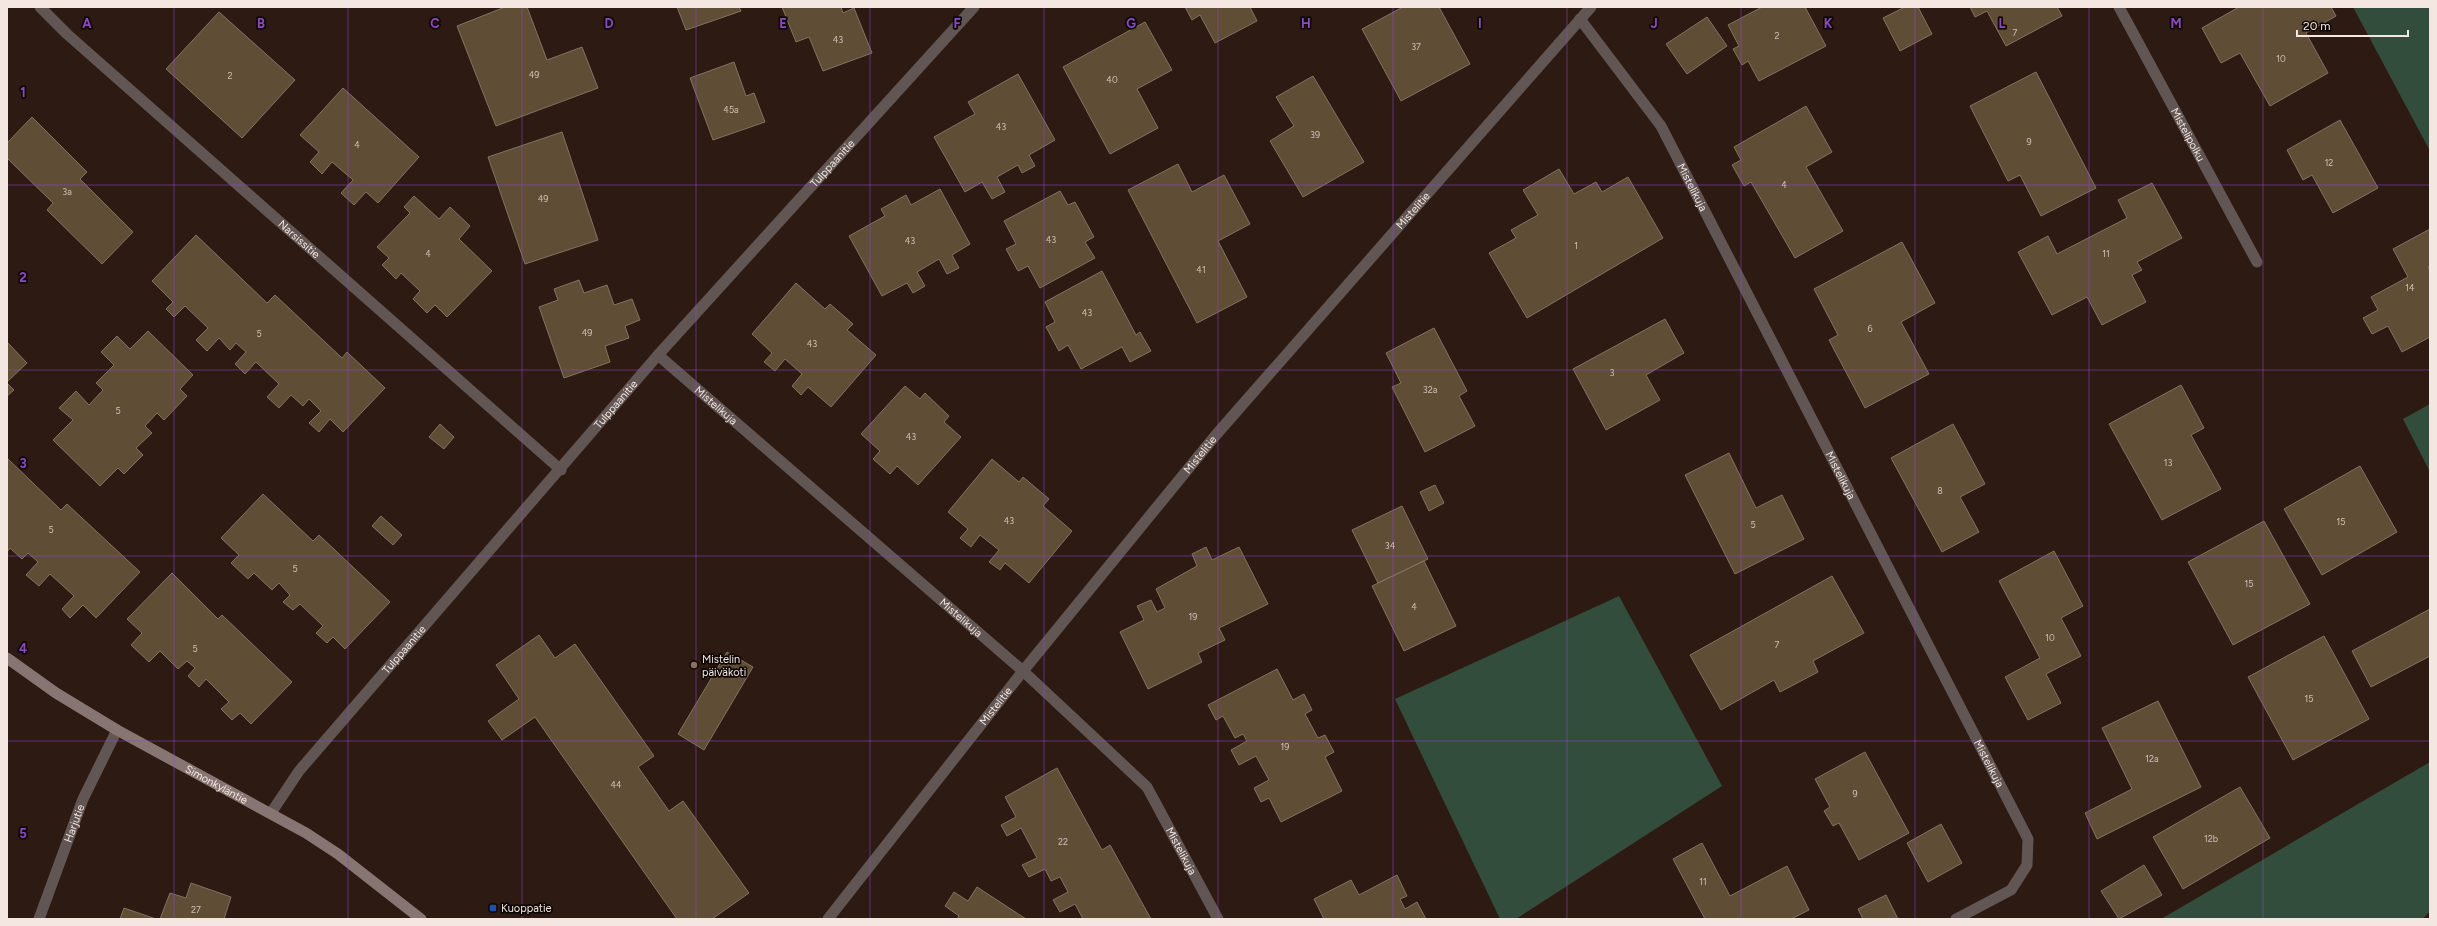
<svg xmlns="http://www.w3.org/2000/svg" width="2437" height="926" font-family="Figtree,sans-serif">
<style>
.forest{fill:#334d3c}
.building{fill:#604d36;stroke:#827361}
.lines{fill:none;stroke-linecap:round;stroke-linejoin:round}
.minor{stroke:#625655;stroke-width:11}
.secondary{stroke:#877573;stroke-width:11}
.grid{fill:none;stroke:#8d48c4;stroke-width:1;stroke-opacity:0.55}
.education-dot{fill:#8d6e63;stroke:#0f0705;stroke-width:1.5}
.transit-dot{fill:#1a4fb4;stroke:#0f0705;stroke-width:1.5}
.labels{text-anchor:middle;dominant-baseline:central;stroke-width:3.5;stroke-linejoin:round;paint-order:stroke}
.number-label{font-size:9px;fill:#cfc0b6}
.street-label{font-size:11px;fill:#f4e7e1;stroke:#0f0705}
.poi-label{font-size:11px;fill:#f4e7e1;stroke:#0f0705;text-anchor:start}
.grid-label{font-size:13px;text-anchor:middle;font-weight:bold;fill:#8d48c4;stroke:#0f0705;stroke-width:3.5;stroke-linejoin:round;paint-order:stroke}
</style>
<rect width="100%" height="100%" fill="#2d1a12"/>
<!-- forest -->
<path class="forest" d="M 2353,7 L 2430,7 L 2430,151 Z
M 2430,404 L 2430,472 L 2403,419 Z
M 1619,596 L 1722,786 L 1516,919 L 1500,919 L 1395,699 Z
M 2430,762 L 2430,911 L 2423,919 L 2161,919 Z"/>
<!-- building -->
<path class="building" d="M 505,7 L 527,7 L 547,60 L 582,47 L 598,88 L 496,126 L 457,26 Z
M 677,7 L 739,7 L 741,11 L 686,30 Z
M 782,7 L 841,7 L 843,13 L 854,8 L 872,53 L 823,71 L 809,37 L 796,42 Z
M 1185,7 L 1250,7 L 1257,21 L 1215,43 L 1200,15 L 1192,20 Z
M 1403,7 L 1439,7 L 1470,64 L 1401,101 L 1362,29 Z
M 1762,7 L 1805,7 L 1826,46 L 1759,81 L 1748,61 L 1742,65 L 1733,49 L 1739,46 L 1728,25 Z
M 1905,7 L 1918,7 L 1932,34 L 1900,51 L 1883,18 Z
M 1970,7 L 2057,7 L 2062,16 L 2006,46 L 1987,11 L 1975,17 Z
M 2239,7 L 2331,7 L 2336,16 L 2306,33 L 2328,73 L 2270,106 L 2240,53 L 2221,63 L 2202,28 Z
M 219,12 L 295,80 L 242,138 L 166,69 Z
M 1707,17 L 1727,46 L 1687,74 L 1666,44 Z
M 1145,22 L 1172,70 L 1137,89 L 1158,128 L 1110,154 L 1063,67 Z
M 734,62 L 746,96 L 754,93 L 765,122 L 713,140 L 690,78 Z
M 2036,72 L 2096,188 L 2041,216 L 2020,175 L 2008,181 L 1970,106 Z
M 1018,74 L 1055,140 L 1029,155 L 1035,166 L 1022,173 L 1018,165 L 997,177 L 1005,192 L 992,199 L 982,182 L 965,192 L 934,137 L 975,114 L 968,102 Z
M 1313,76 L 1364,162 L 1303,197 L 1270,141 L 1294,126 L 1276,97 Z
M 343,88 L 419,157 L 378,203 L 366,192 L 354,205 L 341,193 L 353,180 L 332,162 L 322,174 L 310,162 L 319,152 L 300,135 Z
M 1806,106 L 1832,152 L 1806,167 L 1843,231 L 1795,258 L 1751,182 L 1744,186 L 1732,165 L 1741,160 L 1734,147 Z
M 32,117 L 87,172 L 80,179 L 133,232 L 102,264 L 47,210 L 53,203 L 7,158 L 7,143 Z
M 2340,120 L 2378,188 L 2333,213 L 2312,175 L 2303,180 L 2287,150 Z
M 562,132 L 598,240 L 525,264 L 488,157 Z
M 1178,164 L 1192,192 L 1224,175 L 1250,224 L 1218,241 L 1247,297 L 1197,323 L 1128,190 Z
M 1559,169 L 1574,194 L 1596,182 L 1602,192 L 1628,177 L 1663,238 L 1527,318 L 1489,253 L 1516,238 L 1511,230 L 1538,215 L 1523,190 Z
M 2152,183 L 2182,238 L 2137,262 L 2142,270 L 2132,275 L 2146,302 L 2102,325 L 2087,297 L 2052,315 L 2018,252 L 2048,236 L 2057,254 L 2127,218 L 2118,200 Z
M 940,189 L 970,244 L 952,255 L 959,268 L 947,274 L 939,259 L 917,272 L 925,286 L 913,293 L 907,283 L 882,296 L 849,236 L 885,216 L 881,209 L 906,195 L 911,205 Z
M 1060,191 L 1068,205 L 1075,202 L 1094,237 L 1085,242 L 1095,258 L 1040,288 L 1028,266 L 1018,271 L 1006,249 L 1016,244 L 1004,221 Z
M 414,196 L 439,219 L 450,207 L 470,226 L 459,239 L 492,271 L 447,317 L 435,305 L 427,313 L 413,299 L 420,291 L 401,273 L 396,279 L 382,265 L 389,258 L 377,247 L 410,213 L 404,207 Z
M 2430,229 L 2430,266 L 2428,267 L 2430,271 L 2430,337 L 2402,352 L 2388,326 L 2372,334 L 2363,318 L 2378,310 L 2371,297 L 2408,277 L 2393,249 Z
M 196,235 L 267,303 L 275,295 L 342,358 L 347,352 L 385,388 L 343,432 L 330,419 L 319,432 L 309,423 L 321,411 L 309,399 L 303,406 L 291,395 L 279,408 L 267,397 L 279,384 L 256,362 L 245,374 L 235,364 L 246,352 L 236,343 L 230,350 L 219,338 L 207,351 L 196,340 L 208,328 L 185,306 L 174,317 L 166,309 L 173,302 L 152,281 Z
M 1902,242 L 1935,303 L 1901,322 L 1929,374 L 1865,408 L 1829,340 L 1838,335 L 1814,289 Z
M 1102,271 L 1136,335 L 1140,332 L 1151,351 L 1130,362 L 1122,347 L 1081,369 L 1068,345 L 1059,351 L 1046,327 L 1055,322 L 1045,302 Z
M 579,280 L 584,293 L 607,285 L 614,305 L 632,299 L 640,320 L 625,326 L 629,338 L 605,346 L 610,362 L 564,378 L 539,307 L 558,300 L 554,289 Z
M 796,283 L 825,309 L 830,304 L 853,324 L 847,330 L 876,355 L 831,407 L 808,387 L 801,395 L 792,386 L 802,374 L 785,359 L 775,371 L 764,362 L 772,353 L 752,334 Z
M 1665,319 L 1684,353 L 1646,375 L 1660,400 L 1606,430 L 1573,369 Z
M 1434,328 L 1467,391 L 1459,396 L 1475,426 L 1425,452 L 1392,387 L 1401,383 L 1386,353 Z
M 148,331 L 193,375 L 180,389 L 187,396 L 164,420 L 157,413 L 145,426 L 152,433 L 136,448 L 143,455 L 124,474 L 118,468 L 100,486 L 53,440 L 73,420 L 59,408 L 76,391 L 89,405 L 103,390 L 96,383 L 114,365 L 101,352 L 117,336 L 130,349 Z
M 7,342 L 27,363 L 7,382 Z
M 7,383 L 14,390 L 7,396 Z
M 2181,385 L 2204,428 L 2191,435 L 2221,489 L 2162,520 L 2109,424 Z
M 905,386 L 920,399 L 925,393 L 949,416 L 944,422 L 961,437 L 918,485 L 897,466 L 890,474 L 873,459 L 880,451 L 861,434 Z
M 440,424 L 454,437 L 444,449 L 429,437 Z
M 1953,424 L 1985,484 L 1960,497 L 1979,532 L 1942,552 L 1891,458 Z
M 1729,453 L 1756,508 L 1782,495 L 1804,539 L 1735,574 L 1685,475 Z
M 7,458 L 61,510 L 67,504 L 140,572 L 96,618 L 83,605 L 70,618 L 62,609 L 74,596 L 50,574 L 39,586 L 26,575 L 38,562 L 28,553 L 22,559 L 10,548 L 7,552 Z
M 992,459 L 1019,482 L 1023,477 L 1049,499 L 1043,506 L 1072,531 L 1029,583 L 1005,563 L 1000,570 L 989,562 L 999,550 L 980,535 L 971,547 L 960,538 L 968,529 L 948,512 Z
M 2360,466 L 2397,532 L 2322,575 L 2284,509 Z
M 1435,485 L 1444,503 L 1429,511 L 1420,492 Z
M 263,494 L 313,541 L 319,535 L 390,602 L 345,649 L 333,637 L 327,643 L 316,633 L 323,626 L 300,604 L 293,610 L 283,602 L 290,595 L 279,583 L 272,590 L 254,573 L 248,579 L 231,563 L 239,555 L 221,538 Z
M 1402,506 L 1428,559 L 1378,583 L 1352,530 Z
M 381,516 L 402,535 L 393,545 L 372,526 Z
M 2264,521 L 2310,604 L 2233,645 L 2188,562 Z
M 1206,547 L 1212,560 L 1239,547 L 1268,604 L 1219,628 L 1225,640 L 1198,653 L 1202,662 L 1148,689 L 1120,632 L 1144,620 L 1137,606 L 1151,600 L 1157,612 L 1165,608 L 1156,589 L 1197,566 L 1192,554 Z
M 2054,551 L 2083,606 L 2061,618 L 2081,656 L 2046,674 L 2061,703 L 2028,720 L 2005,677 L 2040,658 L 1999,581 Z
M 1424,561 L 1456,626 L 1404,651 L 1372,586 Z
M 172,573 L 218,619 L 222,615 L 292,682 L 251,724 L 240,713 L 232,720 L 221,709 L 229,702 L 206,679 L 199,687 L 188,676 L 195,668 L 187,661 L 178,669 L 160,651 L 149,662 L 131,645 L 142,633 L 127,619 Z
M 1832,576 L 1864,633 L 1813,661 L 1818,672 L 1780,692 L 1774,680 L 1721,710 L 1690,655 Z
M 2430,609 L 2430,656 L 2371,687 L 2352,651 Z
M 539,635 L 555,658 L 575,644 L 654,756 L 638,767 L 669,811 L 683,801 L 749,893 L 712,919 L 677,919 L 535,717 L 502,740 L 488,721 L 519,699 L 496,665 Z
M 2324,636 L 2369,719 L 2293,760 L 2248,677 Z
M 727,652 L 753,667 L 704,750 L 678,734 Z
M 1277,669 L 1293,700 L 1304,694 L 1312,710 L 1305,714 L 1318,738 L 1325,735 L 1334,752 L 1325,757 L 1342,791 L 1281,822 L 1269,798 L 1261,802 L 1254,788 L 1269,780 L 1256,756 L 1239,765 L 1231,750 L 1247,741 L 1243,734 L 1235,738 L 1223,716 L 1216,720 L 1208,705 Z
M 2158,701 L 2201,787 L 2097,839 L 2085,813 L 2132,789 L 2102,728 Z
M 1865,752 L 1909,833 L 1859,860 L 1839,823 L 1833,826 L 1824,811 L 1830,807 L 1815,779 Z
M 1057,768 L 1102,850 L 1110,845 L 1151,919 L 1083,919 L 1075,904 L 1060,912 L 1053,900 L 1068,892 L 1060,877 L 1051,881 L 1045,869 L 1029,877 L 1022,865 L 1037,858 L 1021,828 L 1007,836 L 1001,825 L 1016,817 L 1005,797 Z
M 2240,787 L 2270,838 L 2183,889 L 2153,837 Z
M 1941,824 L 1962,863 L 1928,882 L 1907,843 Z
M 1702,843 L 1730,896 L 1787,866 L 1809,910 L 1791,919 L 1705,919 L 1673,859 Z
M 2144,865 L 2162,895 L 2119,919 L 2101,891 Z
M 1397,875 L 1407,896 L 1400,899 L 1405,909 L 1417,902 L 1426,919 L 1324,919 L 1314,899 L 1351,880 L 1359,895 Z
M 191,883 L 231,897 L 224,919 L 160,919 L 170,893 L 186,898 Z
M 977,887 L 1026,919 L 957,919 L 959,916 L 945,906 L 954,892 L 968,901 Z
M 1886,895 L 1898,919 L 1863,919 L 1858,909 Z
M 124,908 L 156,919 L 120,919 Z"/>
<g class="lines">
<!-- minor -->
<g class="minor">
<path id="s1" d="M 40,7 L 67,34 L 561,470"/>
<path id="s2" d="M 2119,7 L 2257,262"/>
<path id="s3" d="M 1580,19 L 1661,126 L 2028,839 L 2027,865 L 2011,890 L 1956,919"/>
<path id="s4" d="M 658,355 L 1023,671 L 1147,787 L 1218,919"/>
<path id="s5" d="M 271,813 L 299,771 L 658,355 L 974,7"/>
<path id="s6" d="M 39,919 L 83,799 L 117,730"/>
<path id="s7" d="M 828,919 L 1023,671 L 1215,436 L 1591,7"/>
</g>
<!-- secondary -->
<path class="secondary" id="s8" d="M 7,658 L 56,693 L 117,730 L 306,833 L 338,854 L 421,919"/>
</g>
<!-- grid -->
<path class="grid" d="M 174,7 L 174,919M 348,7 L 348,919M 522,7 L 522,919M 696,7 L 696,919M 870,7 L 870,919M 1044,7 L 1044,919M 1218,7 L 1218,919M 1393,7 L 1393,919M 1567,7 L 1567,919M 1741,7 L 1741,919M 1915,7 L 1915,919M 2089,7 L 2089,919M 2263,7 L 2263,919M 7,185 L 2430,185M 7,370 L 2430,370M 7,556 L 2430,556M 7,741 L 2430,741"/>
<!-- markers -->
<circle class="education-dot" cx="694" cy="665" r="4"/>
<rect class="transit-dot" x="489" y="904" width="8" height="8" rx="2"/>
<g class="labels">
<!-- number labels -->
<g class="number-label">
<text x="2015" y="32">7</text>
<text x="1777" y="35">2</text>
<text x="838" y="39">43</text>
<text x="1416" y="46">37</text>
<text x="2281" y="58">10</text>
<text x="534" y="74">49</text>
<text x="230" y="75">2</text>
<text x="1112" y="79">40</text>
<text x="731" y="109">45a</text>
<text x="1001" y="126">43</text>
<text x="1315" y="134">39</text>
<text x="2029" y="141">9</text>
<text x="357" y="144">4</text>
<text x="2329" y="162">12</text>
<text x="1784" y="184">4</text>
<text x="67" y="191">3a</text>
<text x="543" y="198">49</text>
<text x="1051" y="239">43</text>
<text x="910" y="240">43</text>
<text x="1576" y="245">1</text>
<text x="428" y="253">4</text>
<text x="2106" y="253">11</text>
<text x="1201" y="269">41</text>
<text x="2410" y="287">14</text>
<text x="1087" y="312">43</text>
<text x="1870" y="328">6</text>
<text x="587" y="332">49</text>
<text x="259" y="333">5</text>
<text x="812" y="343">43</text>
<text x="1612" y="372">3</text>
<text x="1430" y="389">32a</text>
<text x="118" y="410">5</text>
<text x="911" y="436">43</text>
<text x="2168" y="462">13</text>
<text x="1940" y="490">8</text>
<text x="1009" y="520">43</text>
<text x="2341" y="521">15</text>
<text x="1753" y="524">5</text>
<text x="51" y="529">5</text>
<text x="1390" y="545">34</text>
<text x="295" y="568">5</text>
<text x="2249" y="583">15</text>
<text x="1414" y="606">4</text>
<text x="1193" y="616">19</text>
<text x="2050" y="637">10</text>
<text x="1777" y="644">7</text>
<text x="195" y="648">5</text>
<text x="2309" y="698">15</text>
<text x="1285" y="746">19</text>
<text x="2152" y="758">12a</text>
<text x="616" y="784">44</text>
<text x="1855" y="793">9</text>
<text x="2211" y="838">12b</text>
<text x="1063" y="841">22</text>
<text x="1703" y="881">11</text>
<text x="196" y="909">27</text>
</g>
<!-- street labels -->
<g class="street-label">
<text stroke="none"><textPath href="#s2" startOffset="145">Mistelipolku</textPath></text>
<text stroke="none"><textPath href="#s5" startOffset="859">Tulppaanitie</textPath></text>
<text stroke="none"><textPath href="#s3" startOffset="203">Mistelikuja</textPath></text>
<text stroke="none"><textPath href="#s7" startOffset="919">Mistelitie</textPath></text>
<text stroke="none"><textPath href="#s1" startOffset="348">Narsissitie</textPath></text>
<text stroke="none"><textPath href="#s5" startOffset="535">Tulppaanitie</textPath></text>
<text stroke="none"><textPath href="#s4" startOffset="77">Mistelikuja</textPath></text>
<text stroke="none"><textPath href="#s7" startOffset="595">Mistelitie</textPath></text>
<text stroke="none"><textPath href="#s3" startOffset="527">Mistelikuja</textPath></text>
<text stroke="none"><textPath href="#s4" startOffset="401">Mistelikuja</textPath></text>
<text stroke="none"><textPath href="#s5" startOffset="211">Tulppaanitie</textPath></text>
<text stroke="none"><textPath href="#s7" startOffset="271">Mistelitie</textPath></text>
<text stroke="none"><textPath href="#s3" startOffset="851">Mistelikuja</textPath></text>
<text stroke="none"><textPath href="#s8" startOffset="245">Simonkyläntie</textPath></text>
<text stroke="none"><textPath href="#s6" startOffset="102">Harjutie</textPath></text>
<text stroke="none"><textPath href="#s4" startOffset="725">Mistelikuja</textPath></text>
</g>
<!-- poi labels -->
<g class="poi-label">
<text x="702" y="659">Mistelin<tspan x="702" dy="13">päiväkoti</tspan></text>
<text x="501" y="908">Kuoppatie</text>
</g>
</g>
<g class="grid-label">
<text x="87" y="28">A</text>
<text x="261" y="28">B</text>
<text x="435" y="28">C</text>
<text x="609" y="28">D</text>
<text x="783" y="28">E</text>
<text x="957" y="28">F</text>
<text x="1131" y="28">G</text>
<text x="1306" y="28">H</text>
<text x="1480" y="28">I</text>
<text x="1654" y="28">J</text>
<text x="1828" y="28">K</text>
<text x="2002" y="28">L</text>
<text x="2176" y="28">M</text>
<text x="23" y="97">1</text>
<text x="23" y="282">2</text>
<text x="23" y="468">3</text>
<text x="23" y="653">4</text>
<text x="23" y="838">5</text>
</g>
<!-- border -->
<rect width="2437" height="926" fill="none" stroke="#f4e7e1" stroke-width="16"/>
<!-- scale -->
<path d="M2297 30v6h111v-6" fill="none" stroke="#f4e7e1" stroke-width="2"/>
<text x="2303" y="30" font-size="12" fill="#f4e7e1" stroke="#0f0705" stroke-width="3" paint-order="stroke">20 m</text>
</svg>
